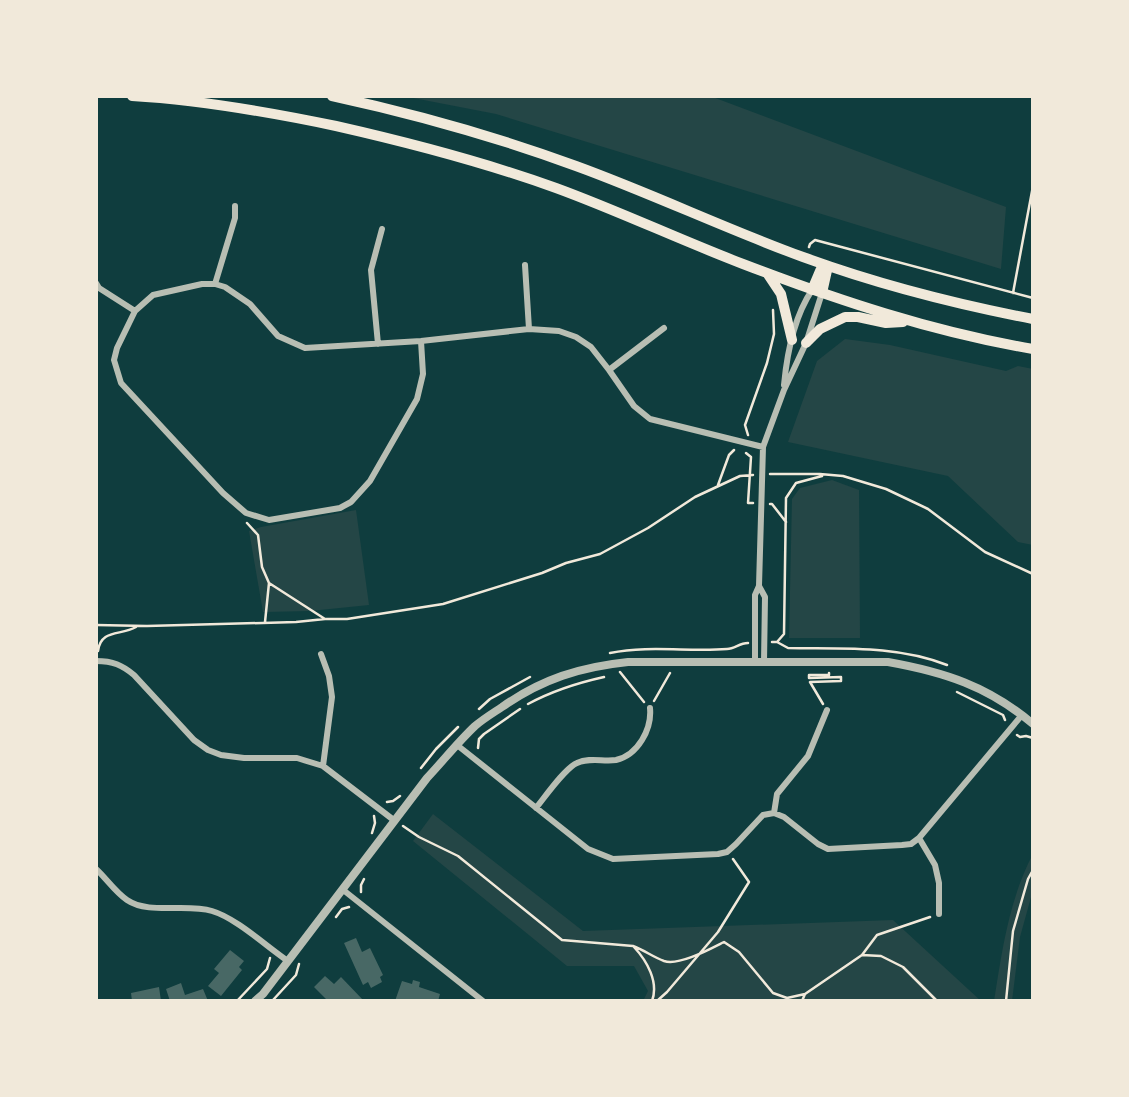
<svg xmlns="http://www.w3.org/2000/svg" width="1129" height="1097" font-family="'Source Sans 3',sans-serif">
<style>
.green{fill:#244646}
.building{fill:#486865}
.lines{fill:none;stroke-linecap:round;stroke-linejoin:round}
.path{stroke:#f1e9da;stroke-width:2.5}
.minor{stroke:#b8beb3;stroke-width:6}
.tertiary{stroke:#b8beb3;stroke-width:8}
.primary{stroke:#f1e9da;stroke-width:10}
</style>
<rect width="100%" height="100%" fill="#0f3d3e"/>
<!-- green -->
<path class="green" d="M 403,96 L 710,96 L 1006,207 L 1001,269 L 496,114 Z
M 845,339 L 890,345 L 1006,371 L 1018,366 L 1033,369 L 1033,545 L 1018,542 L 948,476 L 788,442 L 817,361 Z
M 832,480 L 859,490 L 860,638 L 789,638 L 792,499 L 800,488 Z
M 356,510 L 369,605 L 310,611 L 263,612 L 249,531 L 261,527 Z
M 433,814 L 583,931 L 893,920 L 981,1001 L 643,1001 L 648,991 L 634,966 L 567,966 L 413,841 Z
M 1033,854 L 1033,890 L 1020,937 L 1012,1001 L 994,1001 C 1002,951 1009,899 1033,854 Z"/>
<!-- building -->
<path class="building" d="M 356,938 L 362,952 L 370,948 L 383,975 L 380,977 L 382,982 L 371,988 L 368,982 L 363,985 L 344,943 Z
M 230,950 L 244,961 L 239,967 L 242,970 L 221,996 L 208,986 L 219,973 L 214,969 Z
M 325,976 L 334,984 L 341,977 L 364,1001 L 328,1001 L 314,987 Z
M 413,980 L 420,982 L 419,987 L 440,994 L 438,1001 L 395,1001 L 402,981 L 412,984 Z
M 181,983 L 185,995 L 203,989 L 208,1001 L 170,1001 L 166,989 Z
M 159,987 L 161,1001 L 132,1001 L 131,993 Z"/>
<g class="lines">
<!-- path -->
<path class="path" d="M 809,247 L 810,244 L 815,240 L 1033,298
M 1013,293 L 1033,186
M 748,435 L 745,425 L 767,363 L 774,334 L 773,310
M 746,453 L 751,457 L 748,503 L 753,503
M 770,474 L 820,474 L 843,476 L 886,489 L 928,509 L 985,552 L 1033,574
M 718,485 L 729,455 L 734,450
M 770,504 L 772,504 L 786,522
M 247,523 L 258,535 L 262,567 L 269,583
M 265,622 L 269,583 L 325,619
M 96,625 L 147,626 L 296,622 L 325,619 L 347,619 L 443,604 L 542,573 L 566,563 L 600,554 L 648,528 L 695,497 L 740,476 L 753,475
M 772,642 L 777,642 L 784,634 L 786,498 L 796,483 L 822,476
M 777,642 L 788,648 C 841,649 897,645 947,665
M 98,651 C 101,629 120,636 136,627
M 610,653 C 649,645 688,652 727,649 C 735,649 739,643 748,643
M 620,672 L 644,702
M 957,692 L 1003,715 L 1005,720
M 654,701 L 670,673
M 528,704 C 552,691 577,683 604,677
M 823,704 L 810,682 L 841,681 L 841,677 L 809,678 L 809,675 L 829,675 L 829,673
M 479,709 L 490,699 L 530,677
M 1017,735 L 1020,737 L 1026,736 L 1033,738
M 478,748 L 479,739 L 484,734 L 520,709
M 421,768 L 436,749 L 458,727
M 387,802 L 393,801 L 400,796
M 403,826 L 419,837 L 458,856 L 562,940 L 633,946 C 644,950 653,957 664,961 C 679,966 710,949 724,942 L 739,952 L 773,993 L 787,998 L 805,994
M 372,833 L 375,823 L 374,816
M 361,892 L 361,885 L 364,879
M 336,917 L 342,909 L 349,907
M 634,947 C 647,961 659,982 652,1001
M 862,955 L 881,956 L 903,967 L 937,1001
M 273,1000 L 296,975 L 299,964
M 237,1001 L 267,969 L 270,958
M 657,1001 L 667,992 L 718,932 L 749,882 L 733,859
M 802,1001 L 805,994 L 862,955 L 877,935 L 930,917
M 1006,1001 L 1013,931 L 1028,879 L 1033,870"/>
<!-- minor -->
<path class="minor" d="M 525,265 L 529,329
M 96,283 L 99,288 L 135,311
M 215,284 L 235,218 L 235,206
M 421,341 L 423,374 L 417,399 L 370,481 L 351,502 L 340,508 L 269,520 L 246,513 L 223,493 L 121,383 L 114,360 L 117,348 L 135,311 L 153,295 L 202,284 L 215,284 L 225,287 L 250,304 L 278,336 L 305,348 L 421,341 L 529,329 L 559,331 L 576,337 L 591,347 L 609,370 L 634,406 L 650,419 L 763,447
M 378,344 L 371,270 L 382,229
M 609,370 L 664,328
M 784,385 C 787,353 794,317 812,290
M 759,586 L 765,597 L 764,662
M 321,654 L 329,676 L 332,697 L 323,766
M 96,661 C 113,661 122,665 134,675 L 194,740 L 208,750 L 221,755 L 244,758 L 297,758 L 323,766 L 395,821
M 755,662 L 755,595 L 759,586 L 763,447 L 784,390 L 806,343 L 822,293
M 457,745 L 588,849 L 613,859 L 718,854 L 727,852 L 736,844 L 763,815 L 774,813 L 784,817 L 818,844 L 828,849 L 902,845 L 911,844 L 919,838 L 1022,715
M 536,808 C 545,797 565,768 577,763 C 590,757 603,762 616,760 C 638,755 652,729 650,708
M 774,813 L 777,794 L 808,756 L 827,710
M 919,838 L 935,865 L 939,883 L 939,914
M 96,869 C 106,878 115,892 127,900 C 149,915 186,903 212,911 C 236,918 266,946 288,961
M 342,889 L 483,1001"/>
<!-- tertiary -->
<path class="tertiary" d="M 255,1001 L 263,994 L 427,778 C 443,761 458,742 475,726 C 483,719 493,713 502,707 C 542,679 580,667 628,662 L 888,662 C 944,672 988,686 1033,724"/>
<!-- primary -->
<path class="primary" d="M 132,96 C 201,100 269,112 336,126 C 411,143 484,162 556,188 C 619,211 680,240 743,264 C 837,300 933,332 1033,349
M 332,96 C 415,114 497,137 576,166 C 653,194 726,229 803,257 C 877,284 955,304 1033,319
M 767,273 L 781,294 L 792,340
M 812,290 L 823,264
M 822,293 L 828,266
M 806,343 L 820,329 L 845,317 L 858,317 L 886,323 L 903,322"/>
</g>
<!-- border -->
<rect width="1129" height="1097" fill="none" stroke="#f1e9da" stroke-width="196"/>
</svg>
